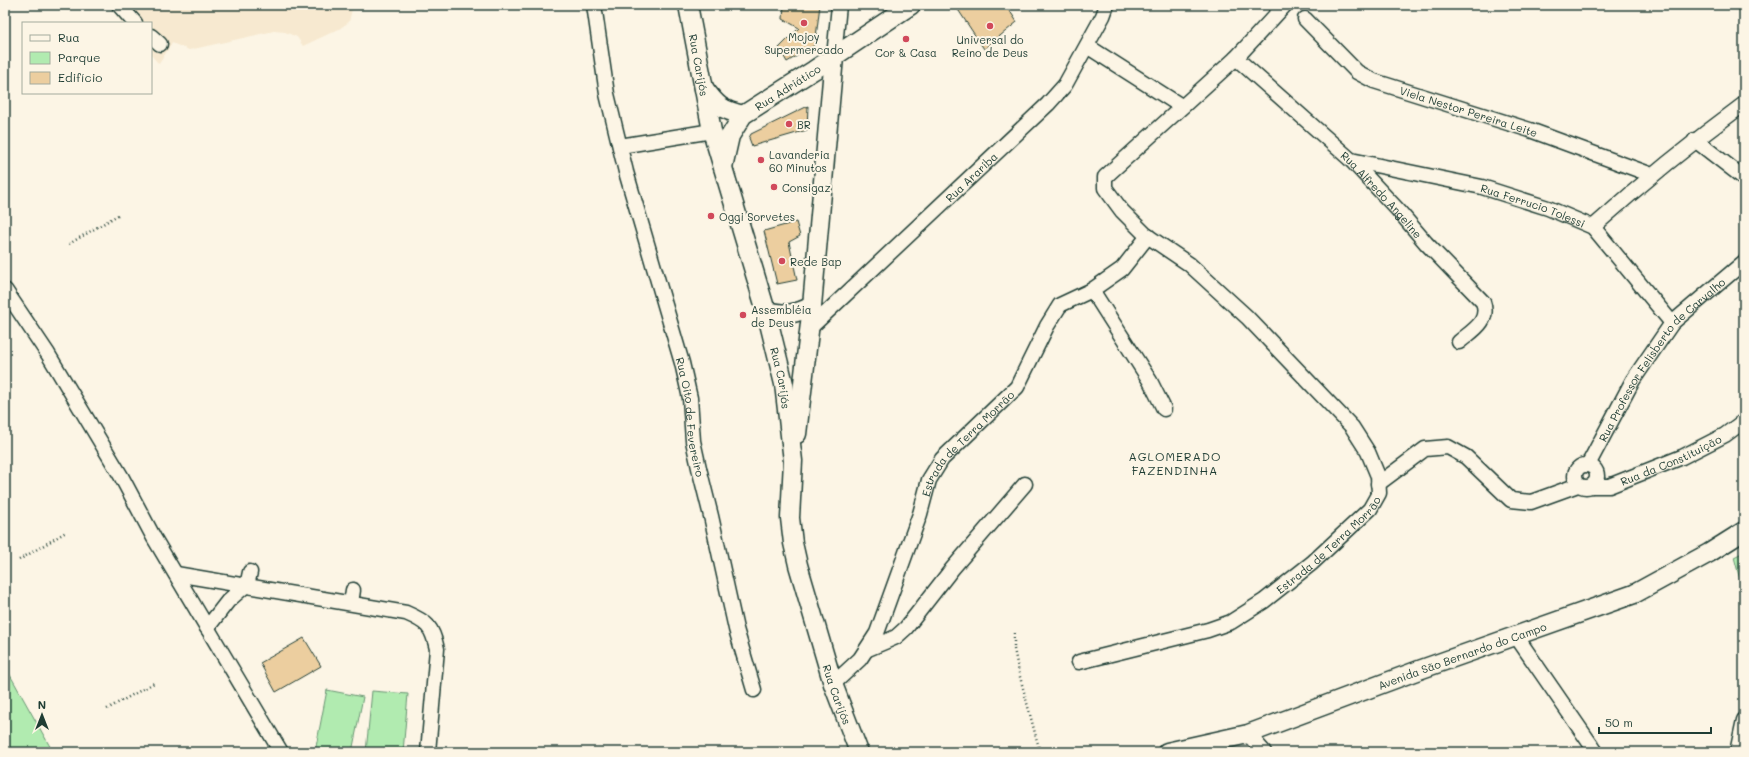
<svg xmlns="http://www.w3.org/2000/svg" width="1749" height="757" font-family="Mali,sans-serif">
<style>
.built{fill:#f7e9d0}
.green{fill:#b1ebb0;stroke:#689472}
.building{fill:#ecce9f;stroke:#1f3d34}
.lines{fill:none;stroke-linecap:round;stroke-linejoin:round}
.minor-casing{stroke:#1f3d34;stroke-width:17}
.major-casing{stroke:#1f3d34;stroke-width:21}
.path{stroke:#1f3d34;stroke-width:2.5;stroke-dasharray:1 3;stroke-linecap:butt}
.minor{stroke:#fcf5e5;stroke-width:14}
.major{stroke:#fcf5e5;stroke-width:18}
.poi-dot{fill:#d1495b;stroke:#fcf5e5;stroke-width:1.5}
.labels{text-anchor:middle;dominant-baseline:central;stroke-width:4;stroke-linejoin:round;paint-order:stroke}
.poi-label{font-size:11px;fill:#1f3d34;stroke:#fcf5e5;text-anchor:start}
.street-label{font-size:11px;fill:#1f3d34;stroke:#fcf5e5}
.neighbourhood-label{font-size:12px;letter-spacing:1px;fill:#1f3d34;stroke:#fcf5e5}
</style>
<rect width="100%" height="100%" fill="#fcf5e5"/>
<filter id="ink" filterUnits="userSpaceOnUse"><feTurbulence type="fractalNoise" baseFrequency=".025" numOctaves="2"/><feDisplacementMap in="SourceGraphic" scale="8" xChannelSelector="R" yChannelSelector="G"/><feConvolveMatrix kernelMatrix="1 2 1 2 8 2 1 2 1" color-interpolation-filters="sRGB"/></filter>
<g filter="url(#ink)">
<!-- built -->
<path class="built" d="M 109,5 L 353,5 L 349,22 L 339,29 L 303,46 L 297,37 L 285,32 L 274,31 L 189,50 L 172,43 L 159,64 L 151,55 L 151,23 L 122,23 Z"/>
<!-- green -->
<path class="green" d="M 1744,552 L 1744,595 L 1734,557 Z
M 5,666 L 53,752 L 5,752 Z
M 327,690 L 363,697 L 352,752 L 315,752 Z
M 372,691 L 408,694 L 403,752 L 366,752 Z"/>
<!-- building -->
<path class="building" d="M 784,5 L 820,5 L 815,45 L 787,62 L 779,48 L 799,28 L 783,19 Z
M 955,5 L 1006,5 L 1017,22 L 984,49 Z
M 808,106 L 807,130 L 752,146 L 749,138 L 751,134 Z
M 796,222 L 800,236 L 789,242 L 797,280 L 777,284 L 764,231 Z
M 304,638 L 321,666 L 276,692 L 260,663 Z"/>
<g class="lines">
<!-- minor casing -->
<g class="minor-casing">
<g id="minor">
<path d="M 119,5 L 135,23"/>
<path id="s1" d="M 594,5 L 607,94 L 626,172 L 682,363 L 690,398 L 693,441 L 699,468 L 711,516 L 736,629 L 754,690"/>
<path id="s2" d="M 1305,19 L 1357,72 L 1374,81 L 1530,130 L 1652,175"/>
<path d="M 151,36 L 160,44"/>
<path d="M 1087,46 L 1181,106"/>
<path d="M 834,57 L 839,5"/>
<path id="s3" d="M 1236,58 L 1351,160 L 1398,210 L 1426,243 L 1483,302 C 1490,322 1473,330 1459,342"/>
<path d="M 1695,140 L 1744,178"/>
<path d="M 620,146 L 712,131"/>
<path id="s4" d="M 1351,160 L 1482,187 L 1548,208 L 1593,227 L 1672,323"/>
<path d="M 1593,227 C 1642,183 1691,143 1744,104"/>
<path d="M 5,290 L 48,354 L 121,476 L 154,538 L 281,752"/>
<path d="M 1092,290 L 1150,381 L 1164,409"/>
<path id="s5" d="M 810,328 L 1048,104 L 1065,85 L 1103,16 L 1107,5"/>
<circle cx="1586" cy="476" r="11"/>
<path id="s6" d="M 1588,465 L 1633,380 L 1672,323 L 1744,262"/>
<path d="M 1378,484 L 1425,449 L 1448,447 L 1466,457 L 1511,500 L 1531,502 L 1578,485"/>
<path id="s7" d="M 1592,486 L 1609,486 L 1682,457 L 1725,435 L 1744,421"/>
<path d="M 176,574 L 406,613 C 427,622 432,626 437,649 L 428,752"/>
<path d="M 247,586 L 250,572"/>
<path d="M 351,603 L 353,590"/>
<path d="M 207,628 L 228,601 L 245,586"/>
<path d="M 1516,636 L 1596,752"/>
<path d="M 868,649 L 887,641 L 896,637 L 906,628 L 952,569 L 1025,484"/>
<path id="s8" d="M 1079,662 L 1208,630 L 1231,622 L 1264,601 L 1312,563 L 1370,509 L 1379,493 L 1378,476 L 1368,452 L 1352,427 L 1247,317 L 1189,264 L 1146,235 L 1122,211 L 1105,188 L 1105,177 L 1236,58 L 1285,5"/>
<path id="s9" d="M 833,684 L 860,659 L 877,633 L 920,514 L 929,480 L 942,459 L 1017,387 L 1047,326 L 1060,305 L 1092,290 L 1122,269 L 1148,236"/>
<path d="M 1248,734 L 1264,752"/>
<path d="M 1737,752 L 1744,720"/>
</g>
</g>
<!-- major casing -->
<g class="major-casing">
<g id="major">
<path id="s10" d="M 688,5 L 712,131 L 766,311 L 784,384 L 793,461 L 790,518 L 793,543 L 798,565 L 833,684 L 859,752"/>
<path d="M 704,88 C 717,106 722,110 743,115"/>
<path id="s11" d="M 723,167 L 730,136 L 743,115 L 814,70 L 911,5"/>
<path d="M 766,311 C 786,315 794,315 812,306"/>
<path d="M 797,434 L 812,306 L 834,57"/>
<path id="s12" d="M 1167,752 L 1248,734 L 1419,670 L 1634,594 L 1709,553 L 1744,531"/>
</g>
</g>
<!-- path -->
<path class="path" d="M 69,244 L 118,215
M 19,560 L 66,532
M 1014,633 L 1014,649 L 1019,673 L 1040,752
M 107,709 L 154,683"/>
<!-- minor -->
<use href="#minor" class="minor"/>
<!-- major -->
<use href="#major" class="major"/>
</g>
</g>
<!-- markers -->
<g class="poi-dot">
<circle cx="804" cy="23" r="4"/>
<circle cx="990" cy="26" r="4"/>
<circle cx="906" cy="39" r="4"/>
<circle cx="789" cy="124" r="4"/>
<circle cx="761" cy="160" r="4"/>
<circle cx="774" cy="187" r="4"/>
<circle cx="711" cy="216" r="4"/>
<circle cx="782" cy="261" r="4"/>
<circle cx="743" cy="315" r="4"/>
</g>
<g class="labels">
<!-- poi labels -->
<g class="poi-label">
<text x="804" y="36" text-anchor="middle">Mojoy<tspan x="804" dy="13">Supermercado</tspan></text>
<text x="990" y="39" text-anchor="middle">Universal do<tspan x="990" dy="13">Reino de Deus</tspan></text>
<text x="906" y="52" text-anchor="middle">Cor &amp; Casa</text>
<text x="797" y="124">BR</text>
<text x="769" y="154">Lavanderia<tspan x="769" dy="13">60 Minutos</tspan></text>
<text x="782" y="187">Consigaz</text>
<text x="719" y="216">Oggi Sorvetes</text>
<text x="790" y="261">Rede Bap</text>
<text x="751" y="309">Assembléia<tspan x="751" dy="13">de Deus</tspan></text>
</g>
<!-- street labels -->
<g class="street-label">
<text stroke="none"><textPath href="#s10" startOffset="61">Rua Carijós</textPath></text>
<text stroke="none"><textPath href="#s11" startOffset="109">Rua Adriático</textPath></text>
<text stroke="none"><textPath href="#s2" startOffset="193">Viela Nestor Pereira Leite</textPath></text>
<text stroke="none"><textPath href="#s5" startOffset="221">Rua Arariba</textPath></text>
<text stroke="none"><textPath href="#s3" startOffset="200">Rua Alfredo Angeline</textPath></text>
<text stroke="none"><textPath href="#s4" startOffset="188">Rua Ferrucio Tolessi</textPath></text>
<text stroke="none"><textPath href="#s6" startOffset="130">Rua Professor Felisberto de Carvalho</textPath></text>
<text stroke="none"><textPath href="#s10" startOffset="385">Rua Carijós</textPath></text>
<text stroke="none"><textPath href="#s1" startOffset="424">Rua Oito de Fevereiro</textPath></text>
<text stroke="none"><textPath href="#s9" startOffset="282">Estrada de Terra Morrão</textPath></text>
<text stroke="none"><textPath href="#s7" startOffset="84">Rua da Constituição</textPath></text>
<text stroke="none"><textPath href="#s8" startOffset="282">Estrada de Terra Morrão</textPath></text>
<text stroke="none"><textPath href="#s12" startOffset="311">Avenida São Bernardo do Campo</textPath></text>
<text stroke="none"><textPath href="#s10" startOffset="709">Rua Carijós</textPath></text>
</g>
<!-- neighbourhood labels -->
<g class="neighbourhood-label">
<text x="1175" y="456">AGLOMERADO<tspan x="1175" dy="14">FAZENDINHA</tspan></text>
</g>
</g>
<!-- margin -->
<rect width="1749" height="757" fill="none" stroke="#fcf5e5" stroke-width="20"/>
<rect x="10" y="10" width="1729" height="737" fill="none" stroke="#1f3d34" stroke-width="1.5" filter="url(#ink)"/>
<!-- legend -->
<rect x="22" y="22" width="130" height="72" fill="#fcf5e5" stroke="#a4ab9e"/>
<rect x="30" y="35" width="20" height="6" fill="#fcf5e5" stroke="#a4ab9e"/>
<text x="58" y="42" font-size="12" fill="#1f3d34">Rua</text>
<rect x="30" y="52" width="20" height="12" fill="#b1ebb0" stroke="#a4ab9e"/>
<text x="58" y="62" font-size="12" fill="#1f3d34">Parque</text>
<rect x="30" y="72" width="20" height="12" fill="#ecce9f" stroke="#a4ab9e"/>
<text x="58" y="82" font-size="12" fill="#1f3d34">Edifício</text>
<!-- north arrow -->
<g transform="translate(42 715)" stroke="#fcf5e5" stroke-width="3" paint-order="stroke">
<path d="M0-3L7 15L0 10L-7 15Z" fill="#1f3d34"/>
<text y="-6" font-size="11" font-weight="bold" text-anchor="middle" fill="#1f3d34">N</text>
</g>
<!-- scale -->
<path d="M1599 727v6h112v-6" fill="none" stroke="#1f3d34" stroke-width="2"/>
<text x="1605" y="727" font-size="12" fill="#1f3d34" stroke="#fcf5e5" stroke-width="3" paint-order="stroke">50 m</text>
</svg>
